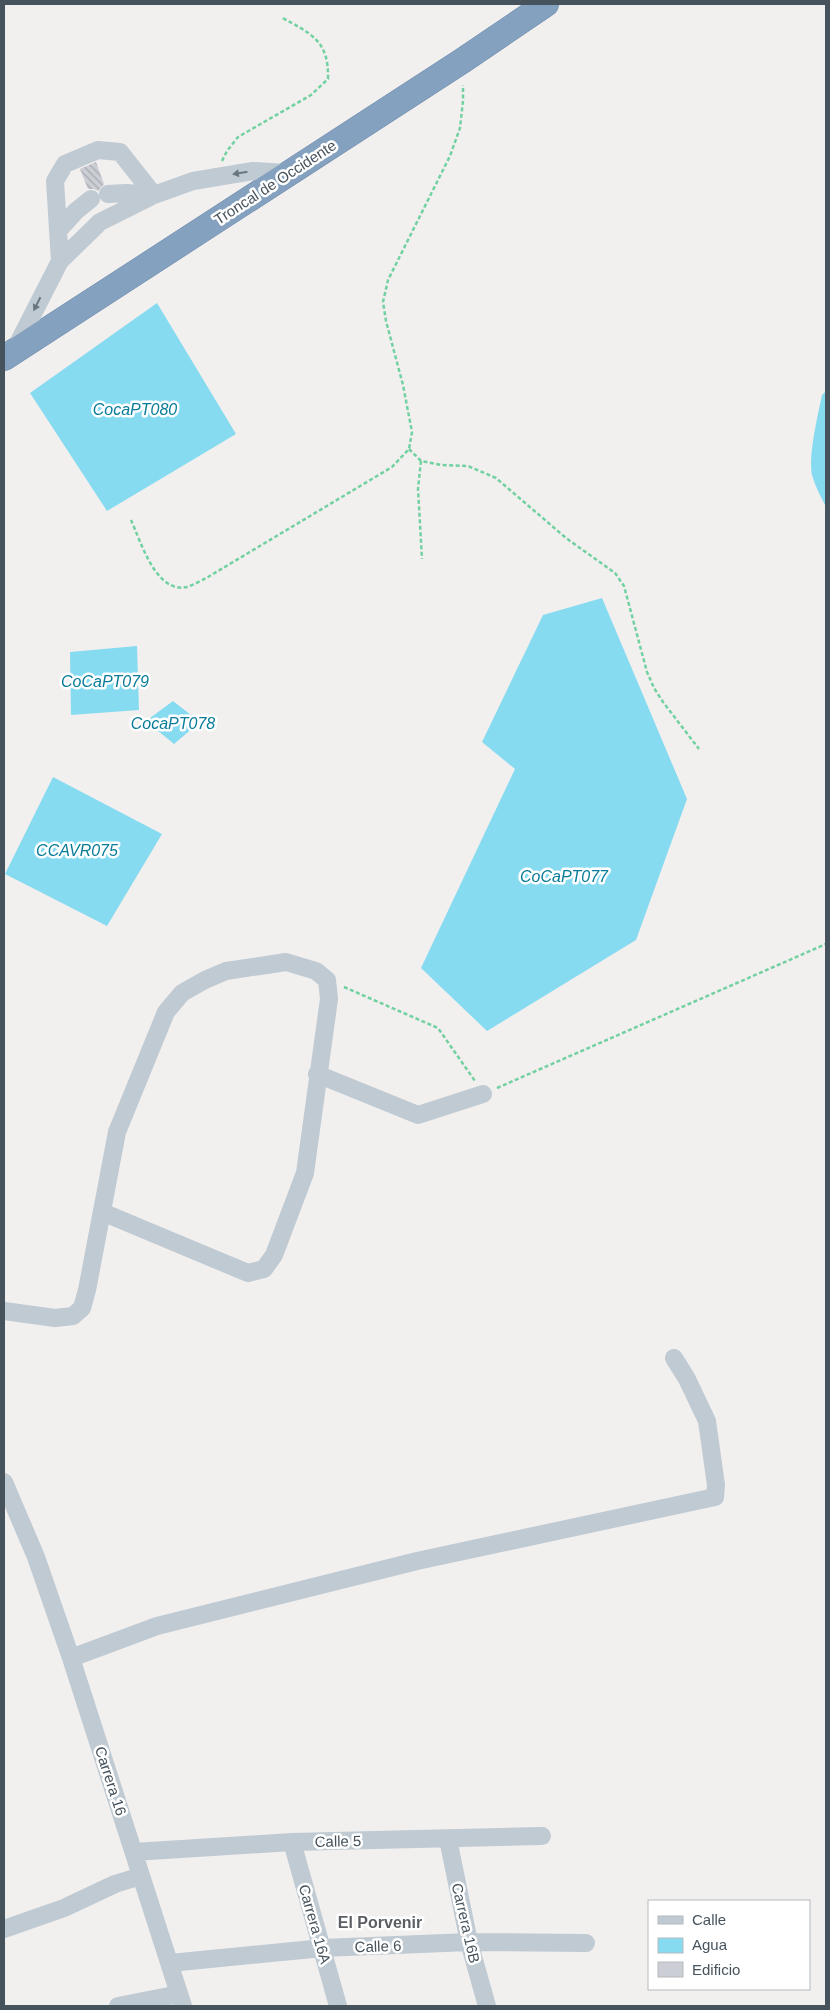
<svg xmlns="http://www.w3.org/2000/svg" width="830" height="2010" font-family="Helvetica,sans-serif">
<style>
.water{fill:#87dbf0}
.building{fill:url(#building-back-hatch)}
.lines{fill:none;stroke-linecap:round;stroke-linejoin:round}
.highway-casing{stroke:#708dac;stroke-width:26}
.path{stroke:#72d1a1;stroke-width:2.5;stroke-dasharray:4 2.5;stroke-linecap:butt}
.minor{stroke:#bfcad2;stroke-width:18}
.highway{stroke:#84a2c0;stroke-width:25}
.oneway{fill:#6a7780}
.labels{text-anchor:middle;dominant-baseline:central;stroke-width:5;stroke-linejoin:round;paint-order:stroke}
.street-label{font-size:15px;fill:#46535d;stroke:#fff}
.water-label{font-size:16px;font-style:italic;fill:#087c98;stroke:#fff}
.neighbourhood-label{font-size:16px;font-weight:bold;fill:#5b5f64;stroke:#fff}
</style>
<defs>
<pattern id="building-back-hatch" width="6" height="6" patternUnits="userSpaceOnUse" patternTransform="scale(1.25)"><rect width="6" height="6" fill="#cbced4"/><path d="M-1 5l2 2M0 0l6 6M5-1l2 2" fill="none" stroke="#a7aaaf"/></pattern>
</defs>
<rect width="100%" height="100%" fill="#f2efef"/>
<!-- water -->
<path class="water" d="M 157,303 L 236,434 L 107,511 L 30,393 Z
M 826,391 L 826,507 C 821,497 815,486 812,475 C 808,456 818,415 822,395 Z
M 602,598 L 687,799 L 636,940 L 487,1031 L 421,968 L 515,769 L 482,742 L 543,615 Z
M 137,646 L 139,710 L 71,715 L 70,652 Z
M 173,701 L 200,722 L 174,744 L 146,721 Z
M 53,777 L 162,834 L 107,926 L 5,874 Z"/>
<!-- building -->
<path class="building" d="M 96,162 L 104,184 L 98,191 L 94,189 L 88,189 L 80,169 Z"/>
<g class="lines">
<!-- highway casing -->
<g class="highway-casing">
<path id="highway" d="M 4,358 L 462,61 L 546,4"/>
</g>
<!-- path -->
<path class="path" d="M 222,161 L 227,151 L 238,137 L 311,95 L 328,79 C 329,40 311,34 281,17
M 409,449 L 421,461 L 441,465 L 468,466 L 496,478 L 566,538 L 615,573 L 624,586 L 647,672 L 654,688 L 663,702 L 699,749
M 421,461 L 418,489 L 422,559
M 131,520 C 141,542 156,594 187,587 C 194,585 202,580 208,577 L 392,467 L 409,449 L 412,432 L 403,385 L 386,321 L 383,302 L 388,280 L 450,156 L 460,128 L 463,101 L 463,85
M 344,987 L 438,1028 L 475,1081
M 497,1088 L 826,944"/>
<!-- minor -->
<path class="minor" d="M 108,194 L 126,193 L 154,195
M 58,231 L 76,211 L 91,199
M 60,261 L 55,181 L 65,164 L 98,150 L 120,152 L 154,195
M 14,351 L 60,261 L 100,222 L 154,195 L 193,181 L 253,171 L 288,173
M 317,1074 L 418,1115 L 483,1094
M 4,1311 L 55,1318 L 73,1316 L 82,1308 L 87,1290 L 117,1132 L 166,1012 L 182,993 L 205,980 L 226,971 L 286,962 L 316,971 L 327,980 L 329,999 L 305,1173 L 274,1255 L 264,1269 L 248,1273 L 102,1212
M 4,1482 L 36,1557 L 71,1658 L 183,2006
M 71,1658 L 157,1626 L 417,1561 L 715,1497 L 716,1485 L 707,1421 L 687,1379 L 674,1358
M 448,1839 L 469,1942 L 487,2006
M 292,1842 L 338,2006
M 134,1852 L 292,1842 L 542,1836
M 4,1929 L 64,1908 L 115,1884 L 141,1876
M 170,1963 L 323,1948 L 469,1942 L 586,1943
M 118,2006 L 179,1994"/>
<!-- highway -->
<use href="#highway" class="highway"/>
</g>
<!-- one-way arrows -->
<defs><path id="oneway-solid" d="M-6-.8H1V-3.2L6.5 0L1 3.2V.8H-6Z" transform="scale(1.25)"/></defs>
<g class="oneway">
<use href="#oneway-solid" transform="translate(240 173) rotate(171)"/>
<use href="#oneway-solid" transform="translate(37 304) rotate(117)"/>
</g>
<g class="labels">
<!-- street labels -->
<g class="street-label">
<text transform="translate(275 182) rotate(-33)">Troncal de Occidente</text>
<text transform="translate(111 1781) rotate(72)">Carrera 16</text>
<text transform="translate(338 1841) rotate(-1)">Calle 5</text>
<text transform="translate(466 1923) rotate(77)">Carrera 16B</text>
<text transform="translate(315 1924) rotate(74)">Carrera 16A</text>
<text transform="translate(378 1946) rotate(-2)">Calle 6</text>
</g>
<!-- water labels -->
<g class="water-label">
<text x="135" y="409">CocaPT080</text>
<text x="105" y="681">CoCaPT079</text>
<text x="173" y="723">CocaPT078</text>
<text x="77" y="850">CCAVR075</text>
<text x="564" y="876">CoCaPT077</text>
</g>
<!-- neighbourhood labels -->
<g class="neighbourhood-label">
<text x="380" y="1922">El Porvenir</text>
</g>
</g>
<!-- border -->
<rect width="830" height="2010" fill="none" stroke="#46535d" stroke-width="10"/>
<!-- legend -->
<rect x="648" y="1900" width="162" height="90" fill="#ffffff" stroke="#b5babe"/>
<rect x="658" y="1916" width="25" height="8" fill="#bfcad2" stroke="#b5babe"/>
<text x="692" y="1925" font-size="15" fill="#46535d">Calle</text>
<rect x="658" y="1938" width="25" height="15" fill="#87dbf0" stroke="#b5babe"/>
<text x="692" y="1950" font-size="15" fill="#46535d">Agua</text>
<rect x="658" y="1962" width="25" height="15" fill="#cbced4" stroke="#b5babe"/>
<text x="692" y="1975" font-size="15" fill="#46535d">Edificio</text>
</svg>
